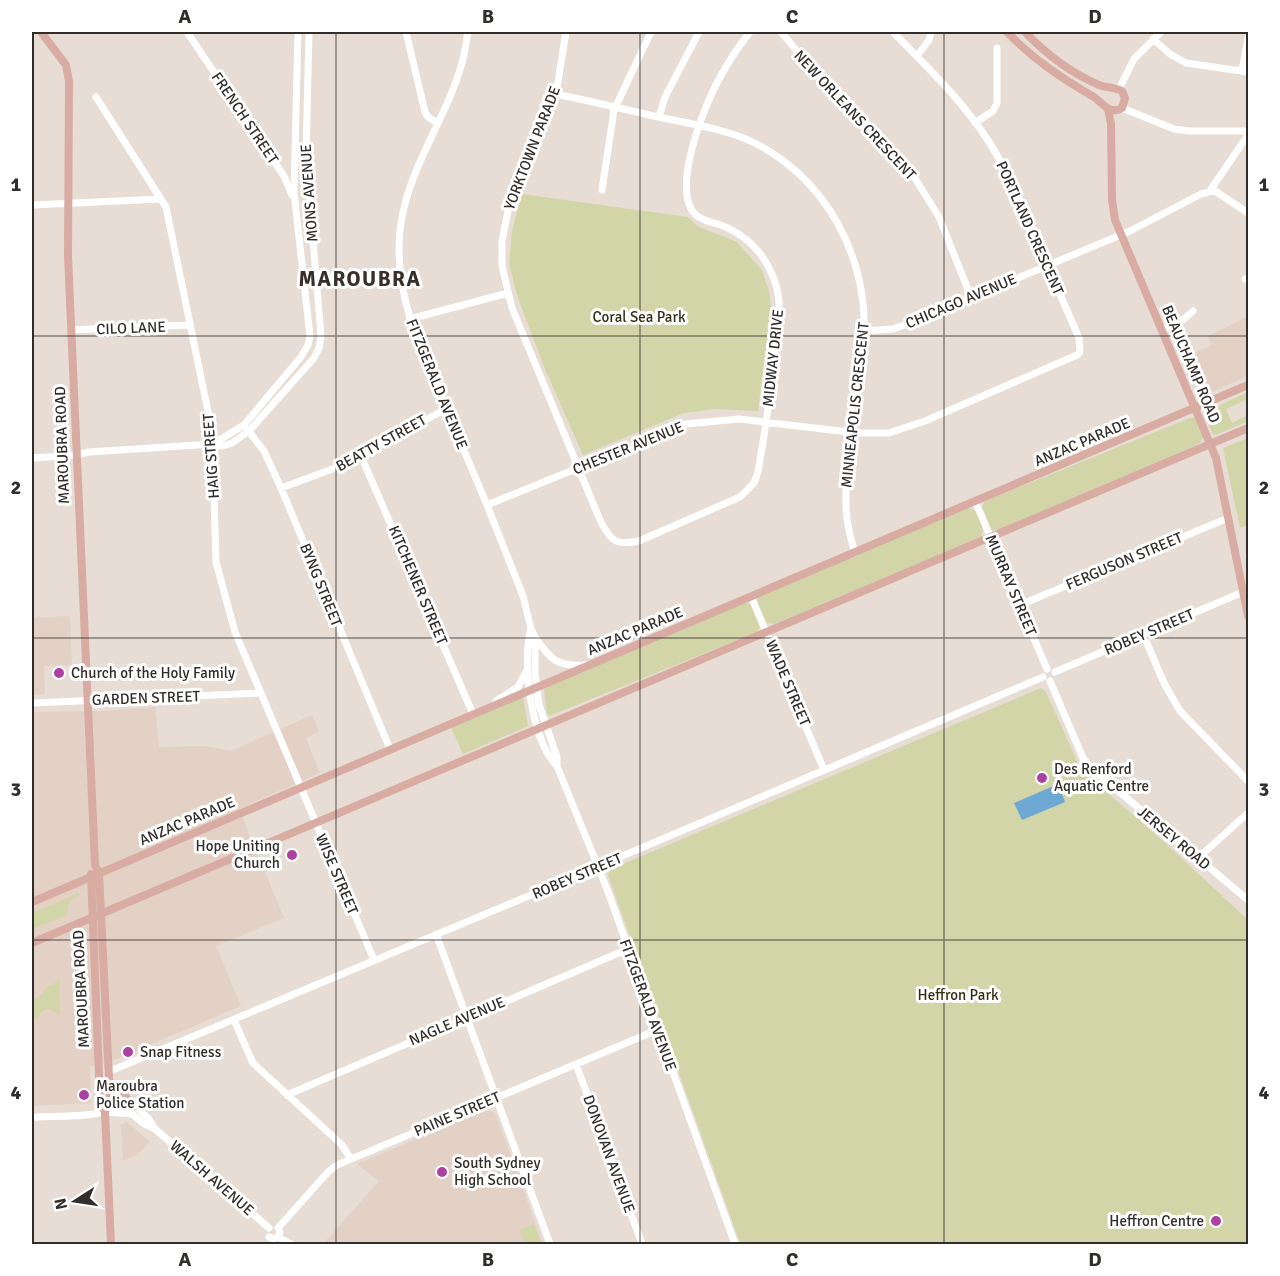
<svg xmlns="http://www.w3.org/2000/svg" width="1280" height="1276" font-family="Signika,sans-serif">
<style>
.built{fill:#e3d1c5}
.green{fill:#d1d5a7}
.water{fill:#6ea9d5}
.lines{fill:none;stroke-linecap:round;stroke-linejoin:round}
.minor{stroke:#fff;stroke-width:7}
.major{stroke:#d8aca2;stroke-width:8}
.grid{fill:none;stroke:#312d2a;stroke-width:1.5;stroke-opacity:0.55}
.poi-dot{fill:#ac41a2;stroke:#fff;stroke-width:2}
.labels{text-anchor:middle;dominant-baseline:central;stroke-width:6;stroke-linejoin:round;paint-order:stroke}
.street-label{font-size:15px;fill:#312d2a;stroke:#fff}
.park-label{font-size:15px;fill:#2f3012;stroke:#fff}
.poi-label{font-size:15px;fill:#312d2a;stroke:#fff;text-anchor:start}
.district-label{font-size:21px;font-weight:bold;letter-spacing:1.5px;fill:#382f2a;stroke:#fff}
.neatline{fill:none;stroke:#312d2a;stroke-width:2}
.grid-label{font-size:20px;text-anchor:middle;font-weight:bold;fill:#312d2a}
</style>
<rect width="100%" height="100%" fill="#e7ddd5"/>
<!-- built -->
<path class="built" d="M 1248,316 L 1248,376 L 1207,394 L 1204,393 L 1200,390 L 1185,357 L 1212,345 L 1208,336 Z
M 70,616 L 72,665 L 44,666 L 45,694 L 32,695 L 32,618 Z
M 155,707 L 159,747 L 206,746 L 231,751 L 312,715 L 319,732 L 306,738 L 320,773 L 239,809 L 284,918 L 216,946 L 241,1006 L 119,1058 L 90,1067 L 91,1103 L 32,1106 L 32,712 L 102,711 Z
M 485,1110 L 493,1112 L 496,1115 L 543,1244 L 323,1244 L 379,1181 L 357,1164 Z
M 127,1122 L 150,1142 L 138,1154 L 123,1161 L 121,1125 Z"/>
<!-- green -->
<path class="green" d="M 522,194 L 688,217 L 697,226 L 737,242 L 762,270 L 770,295 L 771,314 L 758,411 L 714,409 L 684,413 L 583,455 L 547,374 L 518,298 L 509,264 L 512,230 Z
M 1248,392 L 1248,399 L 1226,409 L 1232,423 L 1248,415 L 1248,421 L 1216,435 L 1213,434 L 1205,416 L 1205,412 Z
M 1190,418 L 1195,418 L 1203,437 L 1201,442 L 1192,447 L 998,530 L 991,529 L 982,507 L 985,501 Z
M 1248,438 L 1248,526 L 1240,527 L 1223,448 Z
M 968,508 L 977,511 L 983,527 L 981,537 L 774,624 L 766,623 L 756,600 L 759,597 Z
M 744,603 L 750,604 L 760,627 L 757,632 L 549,716 L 547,714 L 544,689 L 548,686 Z
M 1041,688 L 1046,692 L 1081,770 L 1161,839 L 1248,920 L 1248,1244 L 742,1244 L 739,1240 L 608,875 L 611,869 Z
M 523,697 L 528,726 L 463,754 L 451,727 Z
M 79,893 L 80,895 L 69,902 L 67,915 L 32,929 L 32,913 Z
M 59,979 L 60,1016 L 51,1010 L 45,1009 L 39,1015 L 38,1020 L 32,1018 L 32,1001 L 42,994 L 48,986 L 52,986 Z
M 534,1224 L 541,1244 L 525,1244 L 519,1230 Z"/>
<!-- water -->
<path class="water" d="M 1058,784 L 1065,802 L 1022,820 L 1014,803 Z"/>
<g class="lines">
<!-- minor -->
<path class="minor" d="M 187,32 L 284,176 L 292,195
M 406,32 L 425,112 L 428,117 L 437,123
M 468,32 C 466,42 465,53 462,63 C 448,113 416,157 404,208 C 393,251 402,298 417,339 L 487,505 L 523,596 L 531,629 L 535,637 L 535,674 L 539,705 L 557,757 L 557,766
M 566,32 L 556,94 L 509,206 L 502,241 L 502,266 L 512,308 L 600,520 C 610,540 615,546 639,541 L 740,497 L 754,483 L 758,472 C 765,432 771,391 775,350 C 778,328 783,305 775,282 C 766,255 747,235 721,225 C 712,222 702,221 696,215 C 670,191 704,107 718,81 C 727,64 738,47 750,32
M 781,32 L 811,68 L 865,121 L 913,175 L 939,217 L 971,297
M 1153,39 L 1170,54 L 1186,63 L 1248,72
M 917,56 L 929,40 L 931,32
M 1242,71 L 1248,38
M 1119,89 L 1134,59 L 1161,32
M 556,94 C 590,101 624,109 658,117 C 687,123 719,128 746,139 C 826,174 872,261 863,346 C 859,375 856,404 852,432 C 849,456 845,480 846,504 C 846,521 850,537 855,553
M 96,97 L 166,207 L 212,431 L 216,562 L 235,632 L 374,960
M 1122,108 L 1174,129 L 1190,131 L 1248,131
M 659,117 L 665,97 L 699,32
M 975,123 L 993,111 L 997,103 L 997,48
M 602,190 L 614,110 L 651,32
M 1209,192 L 1215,191 L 1248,213
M 32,205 L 161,199
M 1245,279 L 1248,278
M 410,319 L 508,293
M 71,330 L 190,325
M 1162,330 L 1184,319 L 1193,311
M 864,331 L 893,329 L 913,322 L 1130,231 L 1201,194 L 1209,192 L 1248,135
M 247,429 L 264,451 L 281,488 L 390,749
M 213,444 L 244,425 L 301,357 L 308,345 L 310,336 L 294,192 L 298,32
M 361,456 L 473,714
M 32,458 L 76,455 L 89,452 L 213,444 L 223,446 L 232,443 L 249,431 L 314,358 L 319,348 L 321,336 L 306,156 L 309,32
M 281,488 L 346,464 L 382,443 L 446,409
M 975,501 L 1047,669
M 487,505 L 686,424 L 739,419 L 856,433 L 889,433 L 925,421 L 1077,355 L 1080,352 L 1079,338 C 1069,314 1058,291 1048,267 C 1030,224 1014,181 989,142 C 963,101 926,66 893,32
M 751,596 L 824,770
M 1020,605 L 1228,518
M 531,629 C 521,664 532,740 557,766 L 607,889 L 735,1244
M 1143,634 L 1164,683 L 1180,711 L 1248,781
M 535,637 C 550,660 558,667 586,665
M 1055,672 L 1243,592
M 1050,681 L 1083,758 L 1091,768 L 1248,900
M 496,701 L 518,687 L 526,672
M 32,703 L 260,693
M 1198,858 L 1248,813
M 436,934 L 550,1244
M 234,1020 L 253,1063 L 342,1145 L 351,1159
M 576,1064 L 642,1244
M 108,1072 L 519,900 L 1043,677
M 287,1095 L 628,949
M 105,1112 L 132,1114 L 143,1123 L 155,1129
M 34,1117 C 53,1116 74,1117 93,1114 C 108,1112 119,1104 135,1106 L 149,1119 L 155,1129 L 269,1228
M 278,1228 L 328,1172 L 337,1165 L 657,1030
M 269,1237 L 273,1239 L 278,1237 L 280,1232 L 278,1228
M 278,1237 L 291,1244"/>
<!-- major -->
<path class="major" d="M 41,32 L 66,65 L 69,81 L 68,256 L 95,865 L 99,873 L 110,1098 L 105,1112 L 111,1244
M 1007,32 C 1033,59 1061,78 1094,97 C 1100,101 1106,110 1113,110 C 1117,111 1118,110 1122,108 L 1125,98 L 1122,91 C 1114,87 1107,88 1099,85 C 1071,73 1045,53 1025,32
M 1108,109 L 1111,124 L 1112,199 L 1115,220 L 1216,458 L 1248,616
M 91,874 L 100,1101 L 105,1112
M 32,902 L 1248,385
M 32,943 L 1248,428
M 109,1081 L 135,1106"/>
</g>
<!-- grid -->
<path class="grid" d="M 336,32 L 336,1244M 640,32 L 640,1244M 944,32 L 944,1244M 32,336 L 1248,336M 32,638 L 1248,638M 32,940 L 1248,940"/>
<!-- markers -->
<g class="poi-dot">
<circle cx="59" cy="673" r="6"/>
<circle cx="1042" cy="778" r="6"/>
<circle cx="292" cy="855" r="6"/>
<circle cx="128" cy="1052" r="6"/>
<circle cx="84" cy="1095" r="6"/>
<circle cx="442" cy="1172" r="6"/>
<circle cx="1216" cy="1221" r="6"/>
</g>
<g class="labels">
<!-- street labels -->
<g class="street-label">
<text transform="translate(855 115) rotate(47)">NEW ORLEANS CRESCENT</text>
<text transform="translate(245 118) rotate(56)">FRENCH STREET</text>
<text transform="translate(532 148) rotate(-69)">YORKTOWN PARADE</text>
<text transform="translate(309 193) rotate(-94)">MONS AVENUE</text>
<text transform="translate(1030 228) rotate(66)">PORTLAND CRESCENT</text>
<text transform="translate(961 301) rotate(-23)">CHICAGO AVENUE</text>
<text transform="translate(131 328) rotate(-2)">CILO LANE</text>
<text transform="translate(773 358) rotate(-84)">MIDWAY DRIVE</text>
<text transform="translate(1191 364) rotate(67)">BEAUCHAMP ROAD</text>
<text transform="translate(437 384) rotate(68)">FITZGERALD AVENUE</text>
<text transform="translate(855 405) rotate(-84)">MINNEAPOLIS CRESCENT</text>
<text transform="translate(1082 442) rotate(-23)">ANZAC PARADE</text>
<text transform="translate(381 443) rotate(-29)">BEATTY STREET</text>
<text transform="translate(62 445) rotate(-92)">MAROUBRA ROAD</text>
<text transform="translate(628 448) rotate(-22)">CHESTER AVENUE</text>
<text transform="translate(211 456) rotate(-94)">HAIG STREET</text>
<text transform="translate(1124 561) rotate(-23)">FERGUSON STREET</text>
<text transform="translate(321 585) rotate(68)">BYNG STREET</text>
<text transform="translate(418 585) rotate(67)">KITCHENER STREET</text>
<text transform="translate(1011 585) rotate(67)">MURRAY STREET</text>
<text transform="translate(635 631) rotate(-23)">ANZAC PARADE</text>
<text transform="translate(1149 632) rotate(-23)">ROBEY STREET</text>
<text transform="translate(788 683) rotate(67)">WADE STREET</text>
<text transform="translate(146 698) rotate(-2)">GARDEN STREET</text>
<text transform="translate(187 821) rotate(-23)">ANZAC PARADE</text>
<text transform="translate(1174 838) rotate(40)">JERSEY ROAD</text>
<text transform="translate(337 874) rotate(67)">WISE STREET</text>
<text transform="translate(577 876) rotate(-23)">ROBEY STREET</text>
<text transform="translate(81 989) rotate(-93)">MAROUBRA ROAD</text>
<text transform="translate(648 1005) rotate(70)">FITZGERALD AVENUE</text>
<text transform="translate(457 1021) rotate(-23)">NAGLE AVENUE</text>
<text transform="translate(457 1114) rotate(-23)">PAINE STREET</text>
<text transform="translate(609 1154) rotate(70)">DONOVAN AVENUE</text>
<text transform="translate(212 1178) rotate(41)">WALSH AVENUE</text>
</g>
<!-- park labels -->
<g class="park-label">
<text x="639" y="317">Coral Sea Park</text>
<text x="958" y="995">Heffron Park</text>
</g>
<!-- poi labels -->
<g class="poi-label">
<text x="71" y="673">Church of the Holy Family</text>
<text x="1054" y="769">Des Renford<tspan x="1054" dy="17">Aquatic Centre</tspan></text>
<text x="280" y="846" text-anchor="end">Hope Uniting<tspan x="280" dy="17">Church</tspan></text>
<text x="140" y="1052">Snap Fitness</text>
<text x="96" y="1086">Maroubra<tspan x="96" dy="17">Police Station</tspan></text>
<text x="454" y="1163">South Sydney<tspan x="454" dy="17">High School</tspan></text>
<text x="1204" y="1221" text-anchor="end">Heffron Centre</text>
</g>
<!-- district labels -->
<g class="district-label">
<text x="360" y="279">MAROUBRA</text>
</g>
</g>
<!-- border -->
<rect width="1280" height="1276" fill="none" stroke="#ffffff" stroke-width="66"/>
<!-- north arrow -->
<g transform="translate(75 1201) rotate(258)" stroke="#ffffff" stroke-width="4.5" paint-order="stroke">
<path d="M0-4.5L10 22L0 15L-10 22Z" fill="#312d2a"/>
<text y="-9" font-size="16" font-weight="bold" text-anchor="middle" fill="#312d2a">N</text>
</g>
<rect x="33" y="33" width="1214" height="1210" class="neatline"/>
<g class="grid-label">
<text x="185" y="23">A</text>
<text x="488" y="23">B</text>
<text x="792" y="23">C</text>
<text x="1095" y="23">D</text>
<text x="16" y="191">1</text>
<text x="1264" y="191">1</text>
<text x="16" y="494">2</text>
<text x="1264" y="494">2</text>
<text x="16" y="796">3</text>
<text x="1264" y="796">3</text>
<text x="16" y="1099">4</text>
<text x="1264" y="1099">4</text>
<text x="185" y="1266">A</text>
<text x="488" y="1266">B</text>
<text x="792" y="1266">C</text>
<text x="1095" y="1266">D</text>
</g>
</svg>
